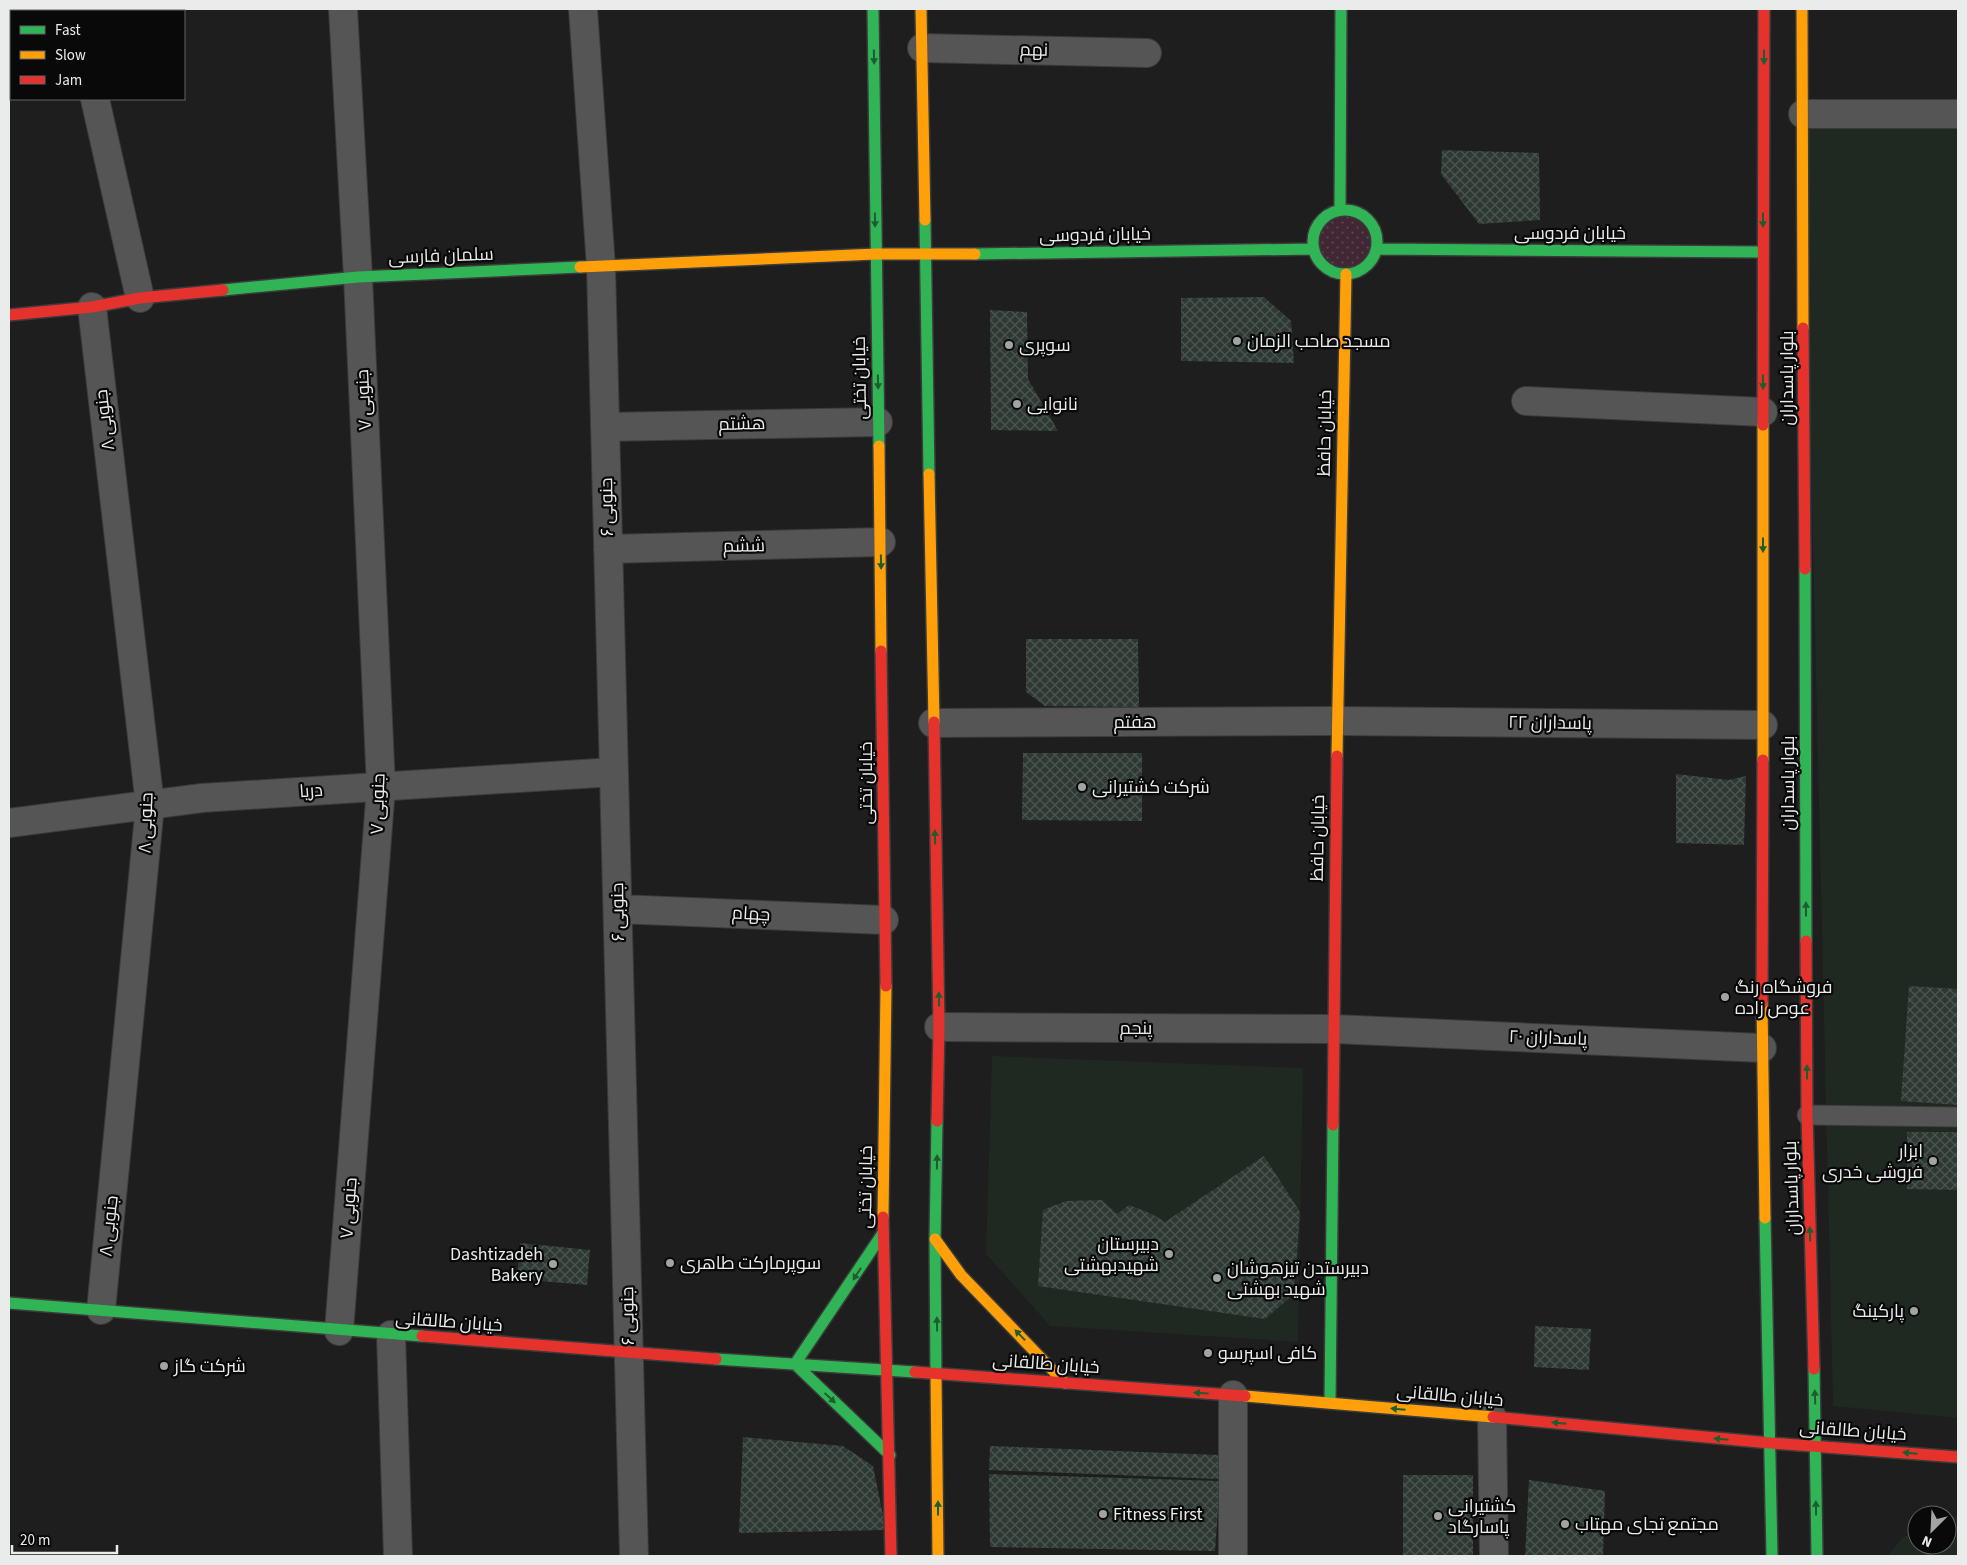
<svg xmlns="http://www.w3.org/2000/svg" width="1967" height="1565" font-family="'Source Sans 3',Cairo,sans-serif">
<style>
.built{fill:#202822}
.grass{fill:url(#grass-dots)}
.building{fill:url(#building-cross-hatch)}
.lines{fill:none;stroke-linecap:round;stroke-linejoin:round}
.lane-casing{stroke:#3a3b3a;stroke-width:21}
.street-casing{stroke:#3a3b3a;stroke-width:30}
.fast-casing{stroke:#3a3b3a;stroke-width:14}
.slow-casing{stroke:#3a3b3a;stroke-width:14}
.jam-casing{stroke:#3a3b3a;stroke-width:14}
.lane{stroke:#555;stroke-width:19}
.street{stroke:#555;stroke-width:28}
.fast{stroke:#30b455;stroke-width:11}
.slow{stroke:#ff9f0a;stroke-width:11}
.jam{stroke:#e5322d;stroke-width:11}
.oneway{fill:#1c5e2e}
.poi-dot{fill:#a2a4a3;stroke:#080908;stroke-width:2}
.labels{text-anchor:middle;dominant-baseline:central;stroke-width:4.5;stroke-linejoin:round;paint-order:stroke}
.street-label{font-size:18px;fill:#eaeceb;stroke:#080908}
.poi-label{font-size:18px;fill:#eaeceb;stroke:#080908;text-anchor:start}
</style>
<defs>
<pattern id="grass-dots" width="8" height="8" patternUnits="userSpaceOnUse" patternTransform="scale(1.25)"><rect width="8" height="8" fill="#412733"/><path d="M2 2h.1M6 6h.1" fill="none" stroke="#5d4651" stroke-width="1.8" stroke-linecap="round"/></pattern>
<pattern id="building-cross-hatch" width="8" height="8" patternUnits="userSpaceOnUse" patternTransform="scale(1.25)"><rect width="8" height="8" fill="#2e3933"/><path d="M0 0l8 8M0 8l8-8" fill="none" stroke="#4c5651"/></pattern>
</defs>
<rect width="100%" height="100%" fill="#1d1e1d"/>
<!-- built -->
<path class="built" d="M 1803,114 L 1958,114 L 1958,1418 L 1833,1406 Z
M 992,1056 L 1303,1068 L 1298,1342 L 1050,1326 L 986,1254 Z
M 1947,1516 L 1958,1517 L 1958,1556 L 1887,1556 L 1902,1538 L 1917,1530 L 1917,1545 L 1947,1545 Z"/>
<!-- grass -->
<path class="grass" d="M1313 242a32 32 0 1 1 64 0a32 32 0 1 1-64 0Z"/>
<!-- building -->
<path class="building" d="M 1442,150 L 1539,153 L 1540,220 L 1479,224 L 1441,174 Z
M 1264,297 L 1291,321 L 1294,363 L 1181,361 L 1181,298 Z
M 990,310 L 1027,312 L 1028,379 L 1058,431 L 991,430 Z
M 1026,639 L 1138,639 L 1139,707 L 1045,706 L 1026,692 Z
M 1023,753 L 1142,753 L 1142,821 L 1022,820 Z
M 1676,774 L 1729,780 L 1746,776 L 1744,845 L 1676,843 Z
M 1909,986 L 1958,989 L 1958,1105 L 1901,1101 Z
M 1907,1132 L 1958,1132 L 1958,1190 L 1907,1189 Z
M 1264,1156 L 1300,1212 L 1294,1294 L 1265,1319 L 1038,1286 L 1043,1210 L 1066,1201 L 1102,1200 L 1117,1214 L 1129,1205 L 1152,1214 L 1165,1222 Z
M 520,1243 L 590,1250 L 587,1285 L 517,1279 Z
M 1535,1326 L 1591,1329 L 1589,1370 L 1534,1367 Z
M 743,1437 L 843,1446 L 873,1466 L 886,1530 L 739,1533 Z
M 990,1446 L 1219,1455 L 1218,1479 L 989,1470 Z
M 989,1474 L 1220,1481 L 1215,1551 L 990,1547 Z
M 1403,1475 L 1473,1475 L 1473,1556 L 1403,1556 Z
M 1529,1480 L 1605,1491 L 1603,1556 L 1525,1556 Z"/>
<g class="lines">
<!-- lane casing -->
<g class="lane-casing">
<path id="lane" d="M 1807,1115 L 1958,1117"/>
</g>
<!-- street casing -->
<g class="street-casing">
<path id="street" d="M 75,9 L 76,11
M 583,9 L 601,267 L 634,1556
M 922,48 L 1147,53
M 95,99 L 140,298
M 1803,114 L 1958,114
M 92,307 L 150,805 L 101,1310
M 1526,401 L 1763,412
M 605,427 L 878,422
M 608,549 L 881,542
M 933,723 L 1337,721 L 1763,725
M 9,823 L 202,798 L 614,772
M 618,909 L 884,920
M 939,1027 L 1334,1029 L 1762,1048
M 339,1331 L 381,787 L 358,277 L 343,9
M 391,1335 L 398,1556
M 1233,1395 L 1233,1556
M 1492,1417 L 1494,1556"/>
</g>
<!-- fast casing -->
<g class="fast-casing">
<path id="fast" d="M 873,9 L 879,446
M1313 242a32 32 0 1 1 64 0a32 32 0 1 1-64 0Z
M 1340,210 L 1341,9
M 925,220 L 929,474
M 1377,249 L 1763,252
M 975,254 L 1314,249
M 223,290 L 358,277 L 580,267
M 1805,569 L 1806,941
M 1765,1218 L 1772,1556
M 883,1233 L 795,1364 L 890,1455
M 9,1303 L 422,1336
M 716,1359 L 915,1372
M 1814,1369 L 1817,1556
M 936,1377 L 935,1239 L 937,1121
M 1330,1402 L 1333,1125"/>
</g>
<!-- slow casing -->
<g class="slow-casing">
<path id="slow" d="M 921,9 L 925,220
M 1802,9 L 1803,328
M 580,267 L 876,254 L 975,254
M 879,446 L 881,651
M 929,474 L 934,722
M 1337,756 L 1346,274
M 1763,760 L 1763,425
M 1762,1003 L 1765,1218
M 883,1217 L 886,986
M 935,1239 L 961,1275 L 1065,1383
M 936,1377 L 938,1556
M 1245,1396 L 1493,1417"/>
</g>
<!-- jam casing -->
<g class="jam-casing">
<path id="jam" d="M 9,315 L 92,307 L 140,298 L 223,290
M 1803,328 L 1805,569
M 1763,425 L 1764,9
M 881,651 L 886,986
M 934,722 L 939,1027 L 937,1121
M 1806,941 L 1807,1115 L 1814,1369
M 1762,1003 L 1763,760
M 1333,1125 L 1337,756
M 883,1217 L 891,1556
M 422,1336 L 716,1359
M 915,1372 L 1245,1396
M 1493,1417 L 1770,1443 L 1958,1457"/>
</g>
<!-- lane -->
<use href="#lane" class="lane"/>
<!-- street -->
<use href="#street" class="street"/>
<!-- fast -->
<use href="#fast" class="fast"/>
<!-- slow -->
<use href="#slow" class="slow"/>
<!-- jam -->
<use href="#jam" class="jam"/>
</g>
<!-- one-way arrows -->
<defs><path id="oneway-solid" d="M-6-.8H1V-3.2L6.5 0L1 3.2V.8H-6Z" transform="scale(1.25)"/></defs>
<g class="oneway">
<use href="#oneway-solid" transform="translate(874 57) rotate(89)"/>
<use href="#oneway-solid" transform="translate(1764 57) rotate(90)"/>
<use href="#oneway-solid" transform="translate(875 220) rotate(89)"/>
<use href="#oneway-solid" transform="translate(1763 220) rotate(90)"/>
<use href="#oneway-solid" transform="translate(878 382) rotate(89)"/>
<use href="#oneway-solid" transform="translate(1763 382) rotate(90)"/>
<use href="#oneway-solid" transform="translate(1763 545) rotate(90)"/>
<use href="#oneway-solid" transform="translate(881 562) rotate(89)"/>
<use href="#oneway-solid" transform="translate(935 837) rotate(-91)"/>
<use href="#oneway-solid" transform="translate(1806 909) rotate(-90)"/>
<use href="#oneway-solid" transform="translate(939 999) rotate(-91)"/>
<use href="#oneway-solid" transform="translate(1807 1072) rotate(-90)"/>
<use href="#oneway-solid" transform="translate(937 1162) rotate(-89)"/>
<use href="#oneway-solid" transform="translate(1810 1234) rotate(-92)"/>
<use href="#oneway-solid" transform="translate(857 1274) rotate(123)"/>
<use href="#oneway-solid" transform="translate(937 1324) rotate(-91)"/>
<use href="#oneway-solid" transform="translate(1020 1335) rotate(-134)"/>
<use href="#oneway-solid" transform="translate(1201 1393) rotate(-176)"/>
<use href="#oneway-solid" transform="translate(1815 1397) rotate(-92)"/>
<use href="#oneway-solid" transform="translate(830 1398) rotate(43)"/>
<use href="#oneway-solid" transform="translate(1398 1409) rotate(-175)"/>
<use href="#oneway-solid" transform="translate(1559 1423) rotate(-175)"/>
<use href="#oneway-solid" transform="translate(1721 1439) rotate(-175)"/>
<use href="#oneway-solid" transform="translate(1910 1453) rotate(-175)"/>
<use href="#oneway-solid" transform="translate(938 1508) rotate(-90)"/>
<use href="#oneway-solid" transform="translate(1816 1508) rotate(-91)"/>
</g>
<!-- markers -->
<g class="poi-dot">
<circle cx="1237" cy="341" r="5"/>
<circle cx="1009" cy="345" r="5"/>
<circle cx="1017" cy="404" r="5"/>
<circle cx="1082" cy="787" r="5"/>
<circle cx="1725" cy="997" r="5"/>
<circle cx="1933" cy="1161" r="5"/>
<circle cx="1169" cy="1254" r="5"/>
<circle cx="670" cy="1263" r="5"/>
<circle cx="553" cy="1264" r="5"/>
<circle cx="1217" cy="1278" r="5"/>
<circle cx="1914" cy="1311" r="5"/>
<circle cx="1208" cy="1353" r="5"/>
<circle cx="164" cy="1366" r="5"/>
<circle cx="1103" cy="1514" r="5"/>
<circle cx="1438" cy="1516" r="5"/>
<circle cx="1565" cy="1524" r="5"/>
</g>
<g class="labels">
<!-- street labels -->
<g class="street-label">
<text transform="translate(1034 50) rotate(1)">نهم</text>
<text x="1570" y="233">خیابان فردوسی</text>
<text transform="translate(1095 235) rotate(-1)">خیابان فردوسی</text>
<text transform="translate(441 256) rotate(-2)">سلمان فارسی</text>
<text transform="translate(860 378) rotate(-91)">خیابان تختی</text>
<text transform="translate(1787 378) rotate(-90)">بلوار پاسداران</text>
<text transform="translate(364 400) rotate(-93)">۷ جنوبی</text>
<text transform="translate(105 420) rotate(-97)">۸ جنوبی</text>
<text transform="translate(742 424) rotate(-1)">هشتم</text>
<text transform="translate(1325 433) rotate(-89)">خیابان حافظ</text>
<text transform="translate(607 507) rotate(-91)">۶ جنوبی</text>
<text transform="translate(744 546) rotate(-1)">ششم</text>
<text x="1135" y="722">هفتم</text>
<text transform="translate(1550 723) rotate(1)">پاسداران ۲۲</text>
<text transform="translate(866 783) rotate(-90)">خیابان تختی</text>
<text transform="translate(1788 783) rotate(-90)">بلوار پاسداران</text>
<text transform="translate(311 791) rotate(-4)">دریا</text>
<text transform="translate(378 804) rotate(-88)">۷ جنوبی</text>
<text transform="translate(146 823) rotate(-88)">۸ جنوبی</text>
<text transform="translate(1318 838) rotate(-89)">خیابان حافظ</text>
<text transform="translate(618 912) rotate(-91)">۶ جنوبی</text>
<text transform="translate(751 914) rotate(3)">چهام</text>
<text x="1136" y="1028">پنجم</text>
<text transform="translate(1548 1038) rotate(2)">پاسداران ۲۰</text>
<text transform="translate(866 1187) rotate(-89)">خیابان تختی</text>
<text transform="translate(1792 1188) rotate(-92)">بلوار پاسداران</text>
<text transform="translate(349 1208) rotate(-86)">۷ جنوبی</text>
<text transform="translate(109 1226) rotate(-84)">۸ جنوبی</text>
<text transform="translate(628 1316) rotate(-91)">۶ جنوبی</text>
<text transform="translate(449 1322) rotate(4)">خیابان طالقانی</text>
<text transform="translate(1046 1364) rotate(4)">خیابان طالقانی</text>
<text transform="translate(1450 1396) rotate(5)">خیابان طالقانی</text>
<text transform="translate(1853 1431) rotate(4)">خیابان طالقانی</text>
</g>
<!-- poi labels -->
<g class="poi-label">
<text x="1247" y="341">مسجد صاحب الزمان</text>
<text x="1019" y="345">سوپری</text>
<text x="1027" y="404">نانوایی</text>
<text x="1092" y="787">شرکت کشتیرانی</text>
<text x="1735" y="987">فروشگاه رنگ<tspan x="1735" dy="21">عوص زاده</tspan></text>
<text x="1923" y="1151" text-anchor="end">ابزار<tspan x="1923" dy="21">فروشی خدری</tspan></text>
<text x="1159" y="1244" text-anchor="end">دبیرستان<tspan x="1159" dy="21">شهیدبهشتی</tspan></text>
<text x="543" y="1254" text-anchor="end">Dashtizadeh<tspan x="543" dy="21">Bakery</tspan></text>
<text x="680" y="1263">سوپرمارکت طاهری</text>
<text x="1227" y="1268">دبیرستدن تیزهوشان<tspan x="1227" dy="21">شهید بهشتی</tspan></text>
<text x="1904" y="1311" text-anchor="end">پارکینگ</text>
<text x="1218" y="1353">کافی اسپرسو</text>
<text x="174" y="1366">شرکت گاز</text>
<text x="1448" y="1506">کشتیرانی<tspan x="1448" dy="21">پاسارگاد</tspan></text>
<text x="1113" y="1514">Fitness First</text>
<text x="1575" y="1524">مجتمع تجای مهتاب</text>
</g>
</g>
<!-- border -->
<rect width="1967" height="1565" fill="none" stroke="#eaeceb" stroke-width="20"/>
<!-- legend -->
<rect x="10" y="10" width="175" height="90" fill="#080908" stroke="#626463"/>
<rect x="20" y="26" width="25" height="8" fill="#30b455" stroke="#626463"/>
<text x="55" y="35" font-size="15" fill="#eaeceb">Fast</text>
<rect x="20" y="51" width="25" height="8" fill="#ff9f0a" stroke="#626463"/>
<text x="55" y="60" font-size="15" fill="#eaeceb">Slow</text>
<rect x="20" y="76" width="25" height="8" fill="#e5322d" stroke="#626463"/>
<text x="55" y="85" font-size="15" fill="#eaeceb">Jam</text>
<!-- north arrow -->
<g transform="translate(1932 1530) rotate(204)"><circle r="24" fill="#080908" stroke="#626463"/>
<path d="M0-4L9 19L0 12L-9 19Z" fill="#a2a4a3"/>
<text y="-8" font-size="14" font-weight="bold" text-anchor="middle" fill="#eaeceb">N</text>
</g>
<!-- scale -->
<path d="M12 1545v8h105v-8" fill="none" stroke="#eaeceb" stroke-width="2.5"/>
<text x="20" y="1545" font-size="15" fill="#eaeceb" stroke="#080908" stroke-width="4" paint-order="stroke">20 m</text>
</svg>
